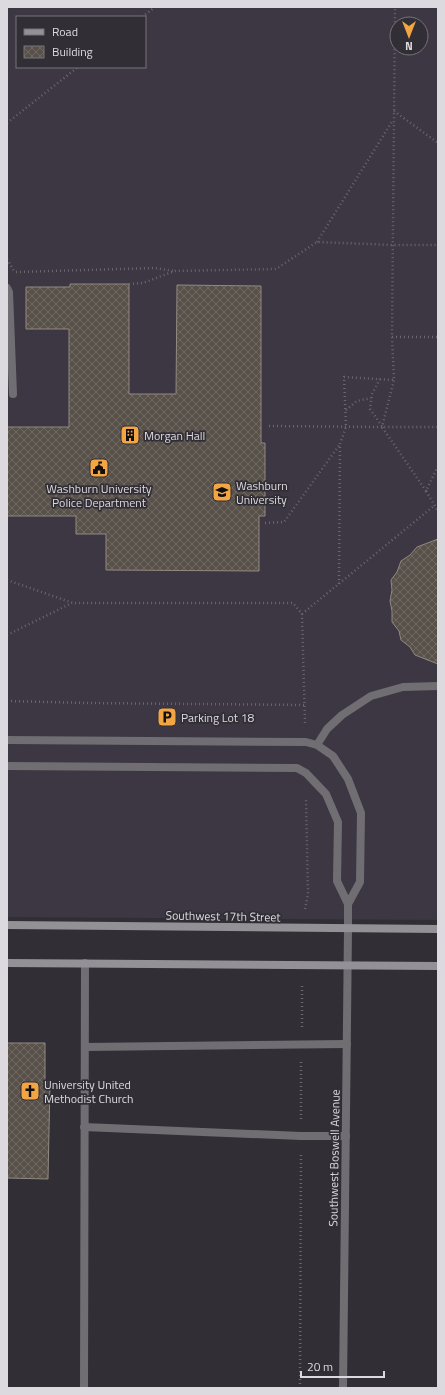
<svg xmlns="http://www.w3.org/2000/svg" width="445" height="1395" font-family="'Titillium Web',sans-serif">
<style>
.built{fill:#3d3643;fill-rule:evenodd}
.building{fill:url(#building-cross-hatch);stroke:#928a82}
.lines{fill:none;stroke-linecap:round;stroke-linejoin:round}
.path{stroke:#6b676e;stroke-width:2.5;stroke-dasharray:1 3;stroke-linecap:butt}
.service{stroke:#706e72;stroke-width:8}
.minor{stroke:#706e72;stroke-width:8}
.secondary{stroke:#939096;stroke-width:8}
.labels{text-anchor:middle;dominant-baseline:central;stroke-width:3.5;stroke-linejoin:round;paint-order:stroke}
.poi-label{font-size:12px;fill:#dddadf;stroke:#322e36;text-anchor:start}
.street-label{font-size:12px;fill:#dddadf;stroke:#322e36}
</style>
<defs>
<pattern id="building-cross-hatch" width="8" height="8" patternUnits="userSpaceOnUse"><rect width="8" height="8" fill="#585149"/><path d="M0 0l8 8M0 8l8-8" fill="none" stroke="#706963"/></pattern>
</defs>
<rect width="100%" height="100%" fill="#322e36"/>
<!-- built -->
<path class="built" d="M 7,7 L 438,7 L 438,920 L 7,917 ZM 17,17 L 145,17 L 145,67 L 17,67 ZM 397,24 L 421,24 L 421,48 L 397,48 Z"/>
<!-- building -->
<path class="building" d="M 70,284 L 129,284 L 129,394 L 176,394 L 177,285 L 261,286 L 261,443 L 265,443 L 265,516 L 259,516 L 259,571 L 106,570 L 106,534 L 76,534 L 76,516 L 7,516 L 7,427 L 69,427 L 69,329 L 26,329 L 26,287 L 70,287 Z
M 438,539 L 438,664 L 415,655 L 410,647 L 401,640 L 399,631 L 392,622 L 392,611 L 390,601 L 392,590 L 391,580 L 397,572 L 401,561 L 410,555 L 417,547 Z
M 7,1043 L 45,1043 L 45,1082 L 50,1082 L 48,1179 L 7,1178 Z"/>
<g class="lines">
<!-- path -->
<path class="path" d="M 142,17 L 155,7
M 394,111 L 438,143
M 7,123 L 78,67
M 317,242 L 393,120
M 7,259 L 14,271
M 16,272 L 155,268 L 174,271
M 129,284 L 143,283 L 175,271 L 276,269 L 317,242 L 393,245 L 438,245
M 392,337 L 438,337
M 380,379 L 372,394 L 370,409 L 382,426
M 346,410 L 357,401 L 371,398
M 269,426 L 382,427 L 394,380
M 438,466 L 426,491 L 438,511
M 426,491 L 382,427 L 438,427
M 265,523 L 284,522 L 340,444
M 7,580 L 73,603 L 293,603 L 302,614 L 305,723
M 339,584 L 340,444 L 346,427 L 344,377 L 394,380 L 392,337 L 395,7
M 302,614 L 435,505
M 7,635 L 72,603
M 7,701 L 88,703 L 304,705
M 305,909 L 308,894 L 306,800
M 302,1027 L 302,984
M 301,1119 L 301,1062
M 300,1388 L 301,1154"/>
<!-- service -->
<path class="service" d="M 7,288 L 9,292 L 13,394
M 7,740 L 306,742 L 317,745 L 333,756 L 348,779 L 361,813 L 360,882 L 348,904 L 348,929
M 317,745 L 327,729 L 342,715 L 371,696 L 403,687 L 438,686
M 7,766 L 297,768 L 306,773 L 326,794 L 338,822 L 337,881 L 348,904
M 85,1047 L 347,1044
M 84,1127 L 301,1136 L 346,1136
M 84,1388 L 85,963"/>
<!-- minor -->
<path class="minor" d="M 343,1388 L 348,929"/>
<!-- secondary -->
<path class="secondary" d="M 7,925 L 438,929
M 7,963 L 438,966"/>
</g>
<!-- icons -->
<defs>
<g id="building-square" transform="scale(1)"><rect x="-9" y="-9" width="18" height="18" rx="4" fill="#f2a542" stroke="#322e36"/><path d="M-4-6H4V6H1V3H-1V6H-4ZM-2.5-4.3h1.7v1.8h-1.7ZM.8-4.3h1.7v1.8H.8ZM-2.5-1h1.7V.8h-1.7ZM.8-1h1.7V.8H.8Z" fill="#111"/></g>
<g id="civic-square" transform="scale(1)"><rect x="-9" y="-9" width="18" height="18" rx="4" fill="#f2a542" stroke="#322e36"/><path d="M-.6-6.5H3V-4.5H.6V-3L4-1V1h2V6H-6V1h2V-1L-.6-3ZM-1.2 2.5V6h2.4V2.5Z" fill="#111"/></g>
<g id="university-square" transform="scale(1)"><rect x="-9" y="-9" width="18" height="18" rx="4" fill="#f2a542" stroke="#322e36"/><path d="M0-5L7-2L0 1L-7-2ZM-4 1L0 2.5L4 1V4Q0 6-4 4Z" fill="#111"/></g>
<g id="parking-square" transform="scale(1)"><rect x="-9" y="-9" width="18" height="18" rx="4" fill="#f2a542" stroke="#322e36"/><path d="M-3.5-5.5H1a3.5 3.5 0 0 1 0 7H-1V5.5H-3.5ZM-1-3.4V-.6H.8a1.4 1.4 0 0 0 0-2.8Z" fill="#111"/></g>
<g id="church-square" transform="scale(1)"><rect x="-9" y="-9" width="18" height="18" rx="4" fill="#f2a542" stroke="#322e36"/><path d="M-1.2-6h2.4v3.5h3.3v2.4h-3.3V6h-2.4V-.1h-3.3v-2.4h3.3Z" fill="#111"/></g>
</defs>
<g fill-rule="evenodd">
<use href="#building-square" x="130" y="435"/>
<use href="#civic-square" x="99" y="468"/>
<use href="#university-square" x="222" y="492"/>
<use href="#parking-square" x="167" y="717"/>
<use href="#church-square" x="30" y="1091"/>
</g>
<g class="labels">
<!-- poi labels -->
<g class="poi-label">
<text x="144" y="435">Morgan Hall</text>
<text x="236" y="485">Washburn<tspan x="236" dy="14">University</tspan></text>
<text x="99" y="488" text-anchor="middle">Washburn University<tspan x="99" dy="14">Police Department</tspan></text>
<text x="181" y="717">Parking Lot 18</text>
<text x="44" y="1084">University United<tspan x="44" dy="14">Methodist Church</tspan></text>
</g>
<!-- street labels -->
<g class="street-label">
<text transform="translate(223 916) rotate(1)">Southwest 17th Street</text>
<text transform="translate(334 1158) rotate(-89)">Southwest Boswell Avenue</text>
</g>
</g>
<!-- border -->
<rect width="445" height="1395" fill="none" stroke="#dddadf" stroke-width="16"/>
<!-- legend -->
<rect x="16" y="16" width="130" height="52" fill="#322e36" stroke="#76737a"/>
<rect x="24" y="29" width="20" height="6" fill="#939096" stroke="#76737a"/>
<text x="52" y="36" font-size="12" fill="#dddadf">Road</text>
<rect x="24" y="46" width="20" height="12" fill="url(#building-cross-hatch)" stroke="#76737a"/>
<text x="52" y="56" font-size="12" fill="#dddadf">Building</text>
<!-- north arrow -->
<g transform="translate(409 36) rotate(180)"><circle r="19" fill="#322e36" stroke="#76737a"/>
<path d="M0-3L7 15L0 10L-7 15Z" fill="#f2a542"/>
<text y="-6" font-size="11" font-weight="bold" text-anchor="middle" fill="#dddadf">N</text>
</g>
<!-- scale -->
<path d="M301 1371v6h83v-6" fill="none" stroke="#dddadf" stroke-width="2"/>
<text x="307" y="1371" font-size="12" fill="#dddadf" stroke="#322e36" stroke-width="3" paint-order="stroke">20 m</text>
</svg>
